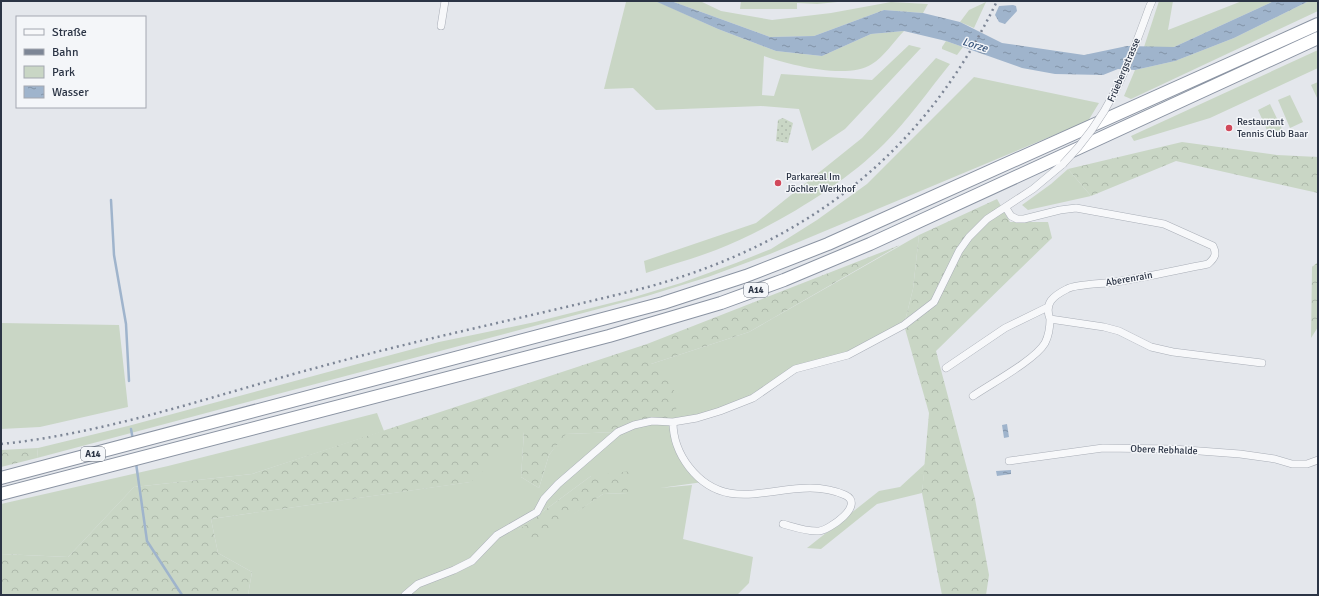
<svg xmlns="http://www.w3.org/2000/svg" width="1319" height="596" font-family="Signika,sans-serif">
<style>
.green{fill:#c9d6c5;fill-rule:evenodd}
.forest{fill:url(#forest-crowns)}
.park{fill:url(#park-dots)}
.water{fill:url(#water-ripples)}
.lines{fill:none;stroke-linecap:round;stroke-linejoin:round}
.stream{stroke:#9fb4cc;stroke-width:2.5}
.minor-casing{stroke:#a9aeb7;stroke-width:8}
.motorway-casing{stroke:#8b94a3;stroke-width:14}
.minor{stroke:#f7f8fa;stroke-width:7}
.motorway{stroke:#fff;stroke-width:12}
.rail{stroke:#7d8696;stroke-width:2.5;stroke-dasharray:2 4;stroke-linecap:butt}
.minor-bridge-casing{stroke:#a9aeb7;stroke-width:8;stroke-linecap:butt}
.minor-bridge{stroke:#f7f8fa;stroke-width:7}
.poi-dot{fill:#d1495b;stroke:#f4f6f9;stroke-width:1.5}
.labels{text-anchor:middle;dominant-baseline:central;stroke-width:3;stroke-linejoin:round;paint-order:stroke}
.shield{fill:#f4f6f9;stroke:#676e7b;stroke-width:1}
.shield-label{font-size:9px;font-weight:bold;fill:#2b3445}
.street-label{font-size:10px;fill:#2b3445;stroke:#f4f6f9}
.poi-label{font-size:10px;fill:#2b3445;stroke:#f4f6f9;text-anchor:start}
.water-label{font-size:11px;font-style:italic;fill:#34527a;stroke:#f4f6f9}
</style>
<defs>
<pattern id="forest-crowns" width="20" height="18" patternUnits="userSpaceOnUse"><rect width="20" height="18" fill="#c9d6c5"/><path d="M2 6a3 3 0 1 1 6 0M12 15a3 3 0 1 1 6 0" fill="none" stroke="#adb8ab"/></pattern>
<pattern id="park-dots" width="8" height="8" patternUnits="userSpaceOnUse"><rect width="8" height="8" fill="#c9d6c5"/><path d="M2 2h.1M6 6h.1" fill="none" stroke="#adb8ab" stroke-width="1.8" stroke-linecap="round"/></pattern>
<pattern id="water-ripples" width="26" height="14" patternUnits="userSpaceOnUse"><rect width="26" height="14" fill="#9fb4cc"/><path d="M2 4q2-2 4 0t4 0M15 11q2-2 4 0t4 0" fill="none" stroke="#8293a7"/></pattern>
</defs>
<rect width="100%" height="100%" fill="#e4e7ec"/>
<!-- green -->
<path class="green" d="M 622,1 L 656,1 L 718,29 L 776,51 L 822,56 L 871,34 L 904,31 C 894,41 884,57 872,64 C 848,80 790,65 764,56 L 762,95 L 774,96 L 781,74 L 872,80 L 909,45 L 921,48 L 845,129 L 812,151 L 799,109 L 761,106 L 656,110 L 633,88 L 604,89 L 626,2 Z
M 671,1 L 700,1 L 721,11 L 772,20 L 831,13 L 891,2 L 928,4 L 923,13 L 884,10 L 814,36 L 770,37 Z
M 741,1 L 848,1 L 817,4 L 797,3 L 797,9 L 740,9 Z
M 1159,1 L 1173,1 L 1168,30 L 1242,1 L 1274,1 L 1174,47 L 1144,47 Z
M 1309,1 L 1318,1 L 1318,11 L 1131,99 L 1124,96 L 1135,70 L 1175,61 L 1234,38 Z
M 986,2 L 974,28 L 960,22 L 969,10 Z
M 946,41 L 963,47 L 957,55 L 942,49 L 942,47 Z
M 1318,50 L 1318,68 L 1210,118 L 1134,141 L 1131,136 Z
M 936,58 L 950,64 C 929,90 908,120 884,144 C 842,186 772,228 716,250 C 693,259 669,265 646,273 L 644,261 L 756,223 L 862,138 Z
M 974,77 L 1099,103 L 1088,121 L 770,254 L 708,277 L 647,296 L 37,458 L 38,448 L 128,426 L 439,342 L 535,322 L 631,298 L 681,283 L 736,263 L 771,249 L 817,220 L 867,184 Z
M 1318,82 L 1318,100 L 1311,85 Z
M 1290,95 L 1303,122 L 1290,128 L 1278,100 Z
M 1270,104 L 1283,131 L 1270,137 L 1258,110 Z
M 1068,169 L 1091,196 L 1028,210 L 1022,205 L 1051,184 Z
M 919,235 L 913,289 L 904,325 L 863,347 L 795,369 L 753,398 L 673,422 L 678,449 L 703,482 L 660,488 L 692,485 L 683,539 L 753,557 L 749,583 L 737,595 L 248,595 L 252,572 L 218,553 L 211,519 L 470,482 L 524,431 L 521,477 L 539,488 L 549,455 L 565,434 L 618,432 L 651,364 L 749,332 ZM 591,476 L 628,493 L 603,494 L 573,514 L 518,530 Z
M 1,323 L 119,325 L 128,407 L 40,427 L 1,429 Z
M 377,413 L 384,431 L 252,474 L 134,487 L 68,557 L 1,554 L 1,504 L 168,466 Z
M 925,464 L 922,493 L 877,504 L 821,549 L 807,548 L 879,491 L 900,487 Z"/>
<!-- forest -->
<path class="forest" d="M 1182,142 L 1277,155 L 1318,157 L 1318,193 L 1176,161 L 1091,196 L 1068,169 Z
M 997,199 L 1010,222 L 1048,222 L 1052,238 L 936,351 L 975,499 L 989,575 L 986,595 L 942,595 L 922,493 L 929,413 L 904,325 L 913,289 L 919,235 Z
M 900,245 L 749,332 L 651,364 L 670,380 L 678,401 L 673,422 L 652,421 L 618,432 L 566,434 L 549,455 L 539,488 L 521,477 L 524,432 L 471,482 L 211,519 L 218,553 L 252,572 L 248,595 L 1,595 L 1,554 L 68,557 L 134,487 L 252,474 L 647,344 Z
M 1318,262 L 1318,327 L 1311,338 L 1312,267 Z
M 38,448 L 37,458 L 1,467 L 1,450 Z
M 631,471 L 628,493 L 603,494 L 535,541 L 518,530 L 591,476 Z"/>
<!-- park -->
<path class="park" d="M 783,118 L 793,123 L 788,143 L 776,141 L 778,120 Z"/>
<!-- water -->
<path class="water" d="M 655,1 L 671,1 L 770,37 L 814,36 L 884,10 L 923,13 L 960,22 L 1002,43 L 1084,55 L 1127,46 L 1174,47 L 1274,1 L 1309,1 L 1234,38 L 1175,61 L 1135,70 L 1118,69 L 1103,75 L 1055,74 L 1022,68 L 946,41 L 904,31 L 871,34 L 822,56 L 776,51 L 718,29 Z
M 1013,5 L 1016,6 L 1017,11 L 1005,24 L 999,22 L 995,15 L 999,6 Z
M 1007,424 L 1009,437 L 1004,438 L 1002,425 Z
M 1011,470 L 1011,474 L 997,476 L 996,471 Z"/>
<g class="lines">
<!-- stream -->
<path class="stream" d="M 111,200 L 114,255 L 126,324 L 129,381
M 131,429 L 133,440
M 136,463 L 147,541 L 182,595"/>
<!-- minor casing -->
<g class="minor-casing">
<path id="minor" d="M 1149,8 L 1152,1
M 441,26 L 445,1
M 1006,208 L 1011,216 L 1017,219 L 1024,219 L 1060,210 L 1076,208 L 1164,224 L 1213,246 C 1217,254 1215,258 1208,264 C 1177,270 1146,277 1115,282 C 1103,284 1076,284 1067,289 C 1053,296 1044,303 1050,319 L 1104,327 L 1119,331 L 1151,347 L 1173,352 L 1262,363
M 946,368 L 1005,328 L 1048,307
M 973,396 C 992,383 1035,360 1045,343 C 1049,335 1050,327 1050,319
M 673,422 C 673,439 679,454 689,467 C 733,524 790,470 845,495 C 866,505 829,530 819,531 C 808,532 794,527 783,524
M 1009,461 L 1103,448 L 1173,449 L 1240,454 L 1275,459 L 1292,464 L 1307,464 L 1318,460
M 405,595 L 418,584 L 454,570 L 472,561 L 497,535 L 537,512 L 544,499 L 558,484 L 618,432 L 634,425 L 652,421 L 673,422 L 697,418 L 720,411 L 753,398 L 795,369 L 848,355 L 904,325 L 934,302 L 959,251 L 969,237 L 987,219 L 1033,189 L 1063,164"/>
</g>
<!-- motorway casing -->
<g class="motorway-casing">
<path id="motorway" d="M 1,478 L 663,303 L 746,276 L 828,244 L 1318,24
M 1,494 L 609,336 L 721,303 L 784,280 L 870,244 L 1318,38"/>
</g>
<!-- minor -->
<use href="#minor" class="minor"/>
<!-- motorway -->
<use href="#motorway" class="motorway"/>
<!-- rail -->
<path class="rail" d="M 1,444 C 109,433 215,395 319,367 C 428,337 538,315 648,287 C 809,242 924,153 997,1"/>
<!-- minor-bridge casing -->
<g class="minor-bridge-casing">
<path id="minor-bridge" d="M 1063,164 C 1110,116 1127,69 1149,8"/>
</g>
<!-- minor-bridge -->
<use href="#minor-bridge" class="minor-bridge"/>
</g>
<!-- markers -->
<g class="poi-dot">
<circle cx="1229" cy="128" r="4"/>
<circle cx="778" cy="183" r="4"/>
</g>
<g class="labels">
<!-- shield labels -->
<g class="shield">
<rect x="744" y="283" width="24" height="14" rx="3"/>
<rect x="81" y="447" width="24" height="14" rx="3"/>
</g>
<g class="shield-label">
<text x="756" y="290">A14</text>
<text x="93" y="454">A14</text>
</g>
<!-- street labels -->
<g class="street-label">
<text transform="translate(1124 70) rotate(-67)">Früebergstrasse</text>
<text transform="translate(1129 279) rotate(-10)">Aberenrain</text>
<text transform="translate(1164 450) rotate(2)">Obere Rebhalde</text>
</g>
<!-- poi labels -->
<g class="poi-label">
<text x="1237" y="122">Restaurant<tspan x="1237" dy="12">Tennis Club Baar</tspan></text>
<text x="786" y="177">Parkareal Im<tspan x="786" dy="12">Jöchler Werkhof</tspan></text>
</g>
<!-- water labels -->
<g class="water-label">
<text transform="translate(975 45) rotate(17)">Lorze</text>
</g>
</g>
<!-- border -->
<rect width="1319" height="596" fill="none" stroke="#2b3445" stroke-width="4"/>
<!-- legend -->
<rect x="16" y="16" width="130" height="92" fill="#f4f6f9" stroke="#a4a8b1"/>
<rect x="24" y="29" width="20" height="6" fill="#f7f8fa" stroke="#a4a8b1"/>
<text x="52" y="36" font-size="12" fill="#2b3445">Straße</text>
<rect x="24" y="49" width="20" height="6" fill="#7d8696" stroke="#a4a8b1"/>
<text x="52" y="56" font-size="12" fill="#2b3445">Bahn</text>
<rect x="24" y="66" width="20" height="12" fill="#c9d6c5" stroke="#a4a8b1"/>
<text x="52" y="76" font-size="12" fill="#2b3445">Park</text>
<rect x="24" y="86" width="20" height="12" fill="url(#water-ripples)" stroke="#a4a8b1"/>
<text x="52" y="96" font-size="12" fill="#2b3445">Wasser</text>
</svg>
